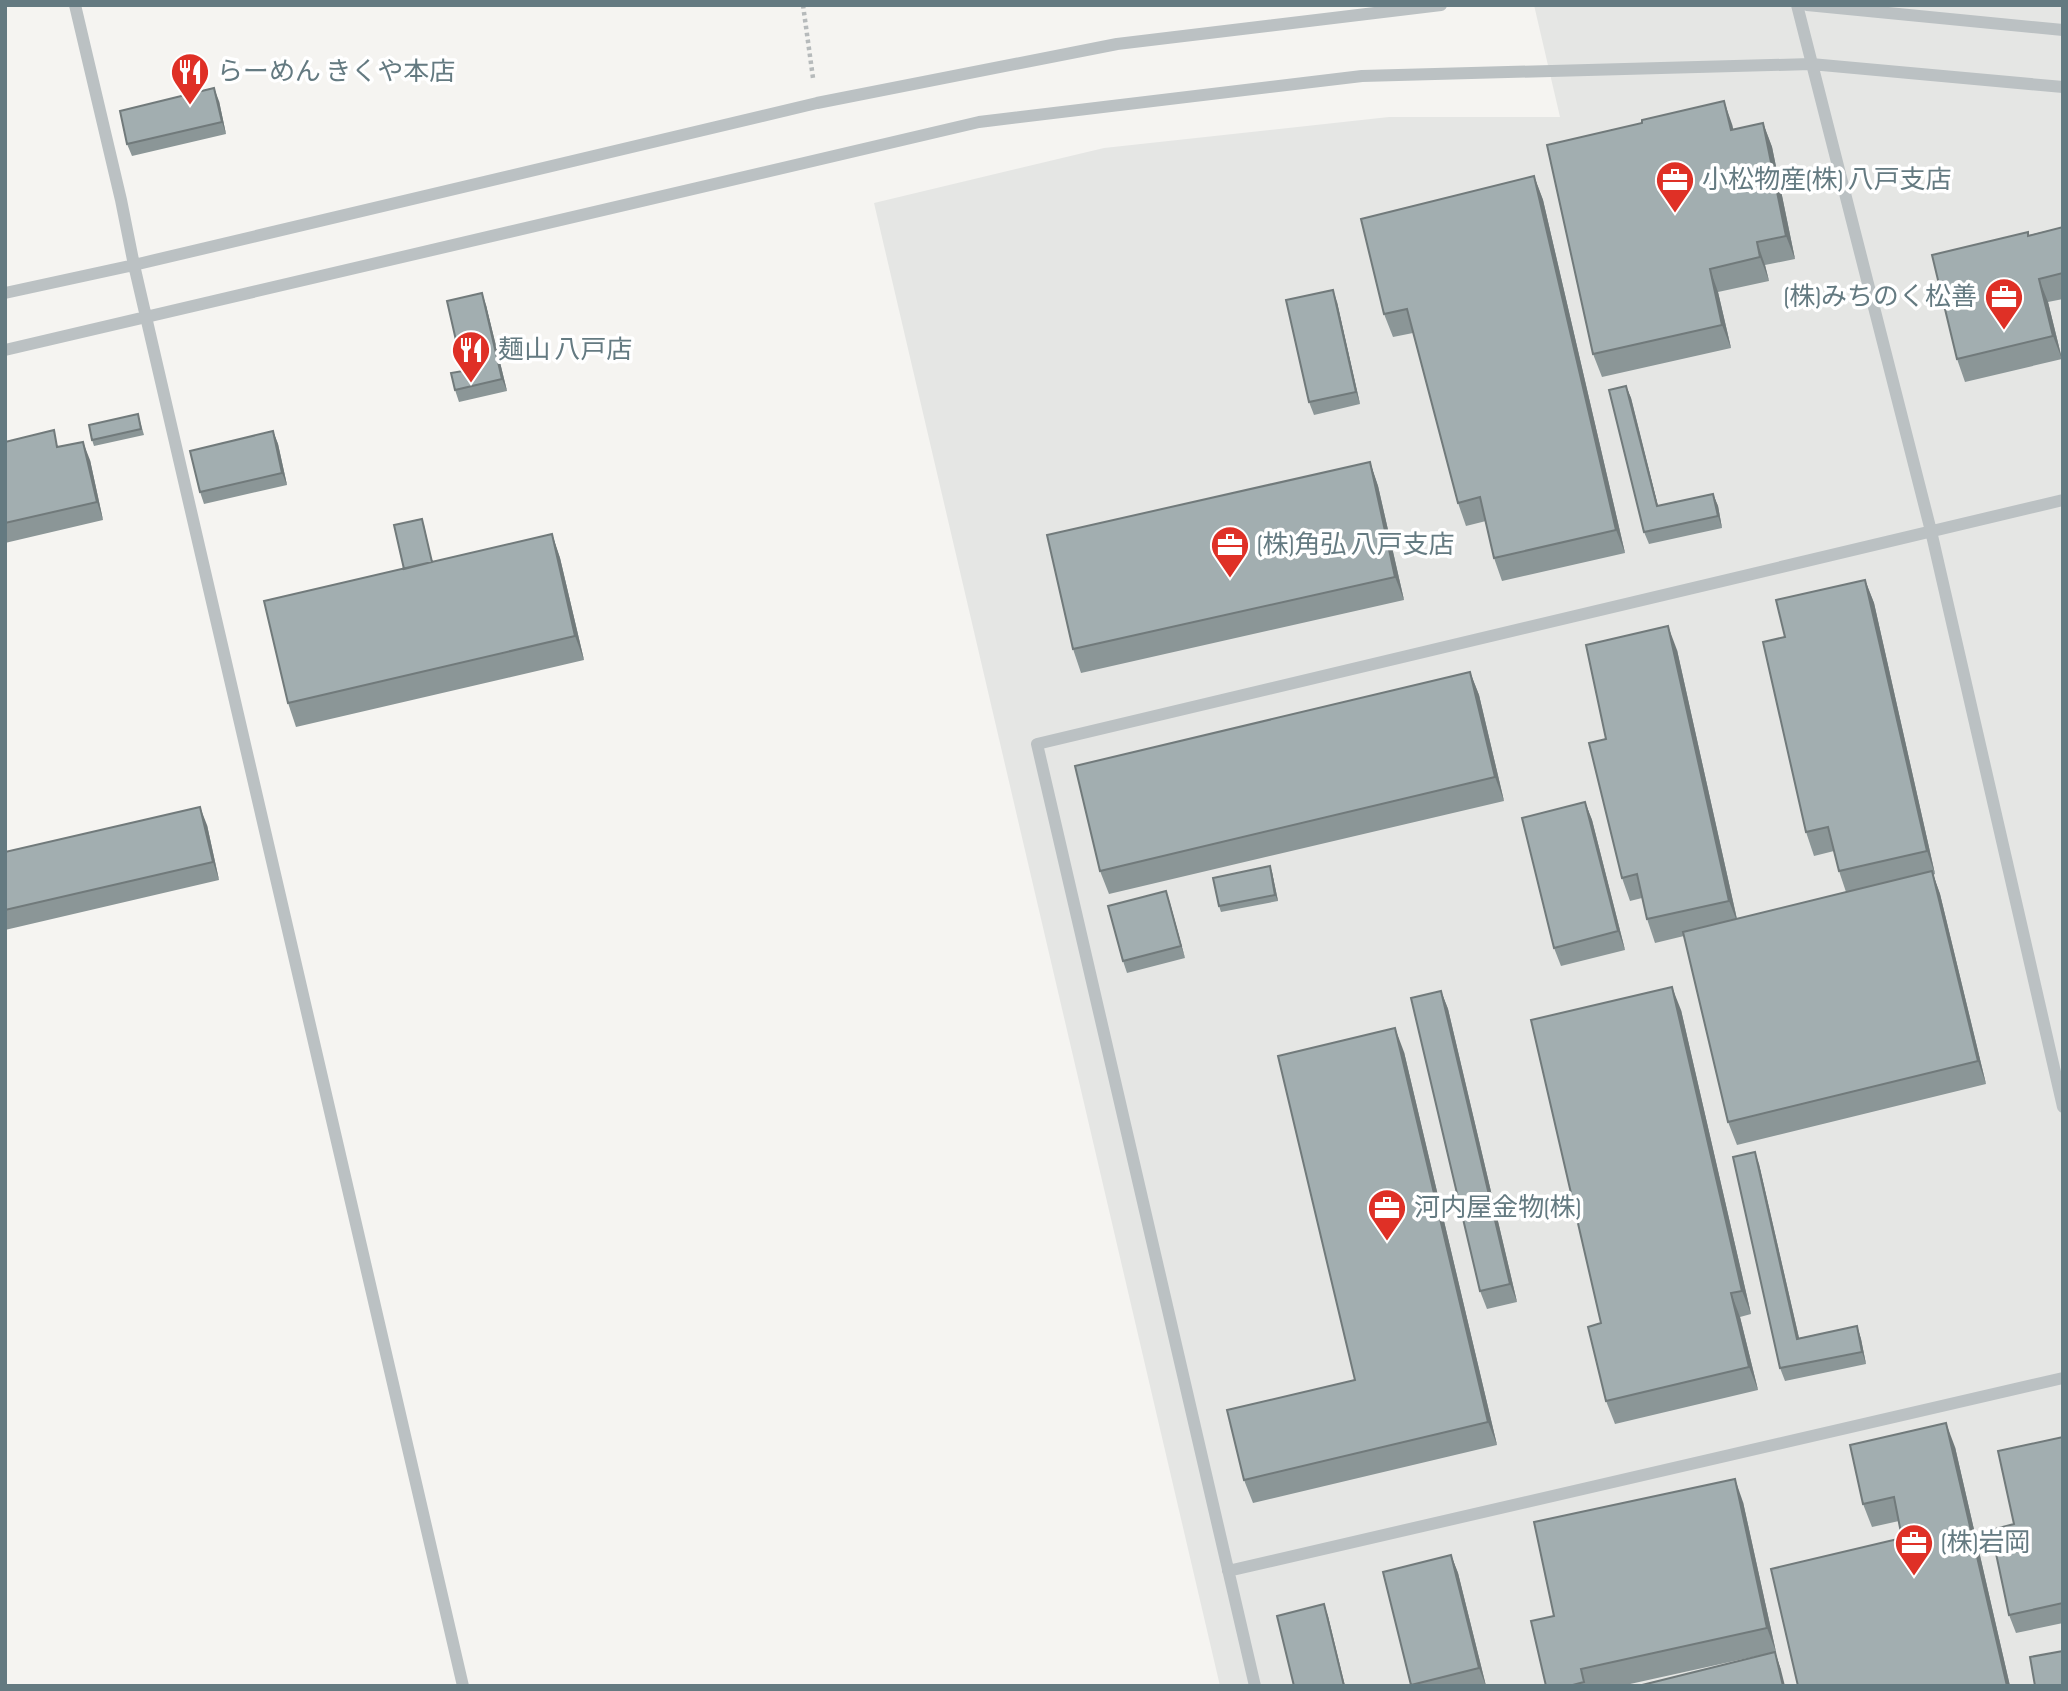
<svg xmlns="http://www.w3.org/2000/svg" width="2068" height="1691" font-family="'Sofia Sans Condensed','Noto Sans JP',sans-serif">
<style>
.built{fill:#e5e6e4}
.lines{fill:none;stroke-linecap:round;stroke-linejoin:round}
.path{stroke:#b6babb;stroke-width:4.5;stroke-dasharray:3.5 3.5;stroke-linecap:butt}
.minor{stroke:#bbc1c3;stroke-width:12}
.wall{fill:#8b9697}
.shaded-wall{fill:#717a7b}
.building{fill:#a2aeb0;stroke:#717a7b;stroke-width:2}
.labels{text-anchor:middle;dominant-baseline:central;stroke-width:7;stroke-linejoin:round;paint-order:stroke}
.poi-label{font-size:26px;fill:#647a81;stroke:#fff;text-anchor:start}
</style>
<rect width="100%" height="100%" fill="#f5f4f1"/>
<!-- built -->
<path class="built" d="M 1534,5 L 2063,5 L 2063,1686 L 1220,1686 L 874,203 L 1104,148 L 1389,117 L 1560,117 Z"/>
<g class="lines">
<!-- path -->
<path class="path" d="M 803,5 L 813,78"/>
<!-- minor -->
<path class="minor" d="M 75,5 L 121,200 L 134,265 L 463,1686
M 1797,5 L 1931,531 L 2063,1107
M 1807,5 L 2063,30
M 5,293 L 134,265 L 817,103 L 1117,44 L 1441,5
M 5,350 L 979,122 L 1362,76 L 1811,64 L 2063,87
M 1228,1571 L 2063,1378
M 1255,1686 L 1037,744 L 2063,500"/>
</g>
<!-- wall -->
<path class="wall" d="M 219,101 L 226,134 L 132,156 L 127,144 Z
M 1763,123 L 1772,147 L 1795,259 L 1765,265 L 1769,281 L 1718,292 L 1731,348 L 1602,377 L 1593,354 L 1732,124 L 1733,130 Z
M 1534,176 L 1543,200 L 1625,553 L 1502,581 L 1494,558 L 1486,521 L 1466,526 L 1458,503 L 1413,333 L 1393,337 L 1384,314 Z
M 2063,227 L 2063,299 L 2048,302 L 2062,359 L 1965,382 L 1957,359 L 2028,232 L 2029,235 Z
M 1337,302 L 1360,404 L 1314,415 L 1309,402 Z
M 486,305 L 507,391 L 459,402 L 455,390 Z
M 1626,386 L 1631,398 L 1658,506 L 1713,494 L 1718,506 L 1722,528 L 1649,544 L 1644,532 Z
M 138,414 L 144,435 L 94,446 L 92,440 Z
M 273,431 L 278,444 L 287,485 L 204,504 L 200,492 Z
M 5,442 L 60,447 L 90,460 L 103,520 L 5,543 Z
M 1370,462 L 1378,486 L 1404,600 L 1081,673 L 1073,649 Z
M 424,525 L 432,562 L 552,534 L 560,558 L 584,660 L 296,727 L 288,703 L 404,569 Z
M 1865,580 L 1874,603 L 1935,874 L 1933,875 L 1940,894 L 1986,1084 L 1737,1145 L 1728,1122 L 1684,936 L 1655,943 L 1647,919 L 1642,898 L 1630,901 L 1622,878 L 1606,739 L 1677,650 L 1737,919 L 1846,892 L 1839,871 L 1834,851 L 1814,856 L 1806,832 L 1785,637 Z
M 1470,672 L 1479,695 L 1504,801 L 1109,894 L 1100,871 Z
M 1585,802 L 1592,820 L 1625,950 L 1561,966 L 1554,948 Z
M 207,825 L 219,880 L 5,930 L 5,852 Z
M 1270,866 L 1272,872 L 1278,901 L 1221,912 L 1219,906 Z
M 1166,891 L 1185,958 L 1127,973 L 1123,961 Z
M 1441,991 L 1448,1009 L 1517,1302 L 1487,1309 L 1480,1291 Z
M 1681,1010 L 1751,1314 L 1740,1317 L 1758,1390 L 1615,1424 L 1606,1401 L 1601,1323 Z
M 1404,1052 L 1497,1445 L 1253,1503 L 1244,1480 L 1355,1380 Z
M 1759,1164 L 1799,1338 L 1857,1326 L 1861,1339 L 1866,1364 L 1785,1381 L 1780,1368 Z
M 2063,1437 L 2063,1623 L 2016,1633 L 2009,1615 L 2014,1524 Z
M 1955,1447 L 2010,1686 L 1798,1686 L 1902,1538 L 1899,1521 L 1872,1527 L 1863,1504 Z
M 1743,1502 L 1776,1652 L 1775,1652 L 1781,1670 L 1766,1654 L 1621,1686 L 1546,1686 L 1554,1616 Z
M 1451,1555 L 1458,1573 L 1486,1686 L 1411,1686 L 1383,1572 Z"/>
<!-- shaded-wall -->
<path class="shaded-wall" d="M 214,88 L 219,101 L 226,134 L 222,122 Z
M 1724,101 L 1732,124 L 1739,154 L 1731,130 Z
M 1763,123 L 1772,147 L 1795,259 L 1786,236 Z
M 1534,176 L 1543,200 L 1625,553 L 1616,530 Z
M 1757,242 L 1765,265 L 1769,281 L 1760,257 Z
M 1710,269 L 1718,292 L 1731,348 L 1722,325 Z
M 2039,279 L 2048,302 L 2062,359 L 2053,336 Z
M 1333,290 L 1337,302 L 1360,404 L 1356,392 Z
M 482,293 L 486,305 L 507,391 L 502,379 Z
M 1626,386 L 1631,398 L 1661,518 L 1657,506 Z
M 273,431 L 278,444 L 287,485 L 282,473 Z
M 83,442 L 90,460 L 103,520 L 97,502 Z
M 1370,462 L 1378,486 L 1404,600 L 1395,577 Z
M 1713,494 L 1718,506 L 1722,528 L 1718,516 Z
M 552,534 L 560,558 L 584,660 L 575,636 Z
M 1865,580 L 1874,603 L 1935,874 L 1927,851 Z
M 1668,626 L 1677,650 L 1738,924 L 1729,901 Z
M 1470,672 L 1479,695 L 1504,801 L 1495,777 Z
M 1585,802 L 1592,820 L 1625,950 L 1618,931 Z
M 200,807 L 207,825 L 219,880 L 213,862 Z
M 1270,866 L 1272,872 L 1278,901 L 1275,895 Z
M 1932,871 L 1940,894 L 1986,1084 L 1978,1061 Z
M 1166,891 L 1170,903 L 1185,958 L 1181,946 Z
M 1672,987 L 1681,1010 L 1751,1314 L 1742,1291 Z
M 1441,991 L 1448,1009 L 1517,1302 L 1510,1284 Z
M 1395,1028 L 1404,1052 L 1497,1445 L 1488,1422 Z
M 1755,1152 L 1759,1164 L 1802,1351 L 1797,1339 Z
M 1731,1293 L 1740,1317 L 1758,1390 L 1749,1367 Z
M 1857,1326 L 1861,1339 L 1866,1364 L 1862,1352 Z
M 1946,1423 L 1955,1447 L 2010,1686 L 2007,1686 Z
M 1735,1479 L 1743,1502 L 1776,1652 L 1767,1628 Z
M 1451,1555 L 1458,1573 L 1486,1686 L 1479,1668 Z
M 1324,1604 L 1328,1616 L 1345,1686 L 1344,1686 Z
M 1775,1652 L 1781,1670 L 1785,1686 L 1783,1686 Z"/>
<!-- building -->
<path class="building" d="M 214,88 L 222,122 L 127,144 L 120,111 Z
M 1724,101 L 1731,130 L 1763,123 L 1786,236 L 1757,242 L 1760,257 L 1710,269 L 1722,325 L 1593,354 L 1547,145 L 1642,123 L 1642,120 Z
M 1534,176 L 1616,530 L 1494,558 L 1480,497 L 1458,503 L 1407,309 L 1384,314 L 1361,219 Z
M 2063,227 L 2063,273 L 2039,279 L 2053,336 L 1957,359 L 1932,255 L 2028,232 L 2028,236 Z
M 1333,290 L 1356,392 L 1309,402 L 1286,300 Z
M 482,293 L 502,379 L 455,390 L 451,373 L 463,371 L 447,301 Z
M 1626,386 L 1657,506 L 1713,494 L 1718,516 L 1644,532 L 1609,390 Z
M 138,414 L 141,429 L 92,440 L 89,425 Z
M 54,430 L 57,447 L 83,442 L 97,502 L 5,523 L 5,442 Z
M 273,431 L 282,473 L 200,492 L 190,451 Z
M 1370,462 L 1395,577 L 1073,649 L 1047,535 Z
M 422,519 L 432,562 L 404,569 L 394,525 Z
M 552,534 L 575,636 L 288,703 L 264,601 Z
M 1865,580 L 1927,851 L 1839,871 L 1828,827 L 1806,832 L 1763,642 L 1785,637 L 1776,600 Z
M 1668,626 L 1729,901 L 1647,919 L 1637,874 L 1622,878 L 1589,743 L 1606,739 L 1586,645 Z
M 1470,672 L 1495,777 L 1100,871 L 1075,766 Z
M 1585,802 L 1618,931 L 1554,948 L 1522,818 Z
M 200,807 L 213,862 L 5,910 L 5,852 Z
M 1270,866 L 1275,895 L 1219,906 L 1213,878 Z
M 1932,871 L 1978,1061 L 1728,1122 L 1683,932 Z
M 1166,891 L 1181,946 L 1123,961 L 1108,906 Z
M 1672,987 L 1742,1291 L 1731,1293 L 1749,1367 L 1606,1401 L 1588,1327 L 1601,1323 L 1531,1020 Z
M 1441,991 L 1510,1284 L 1480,1291 L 1411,998 Z
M 1395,1028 L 1488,1422 L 1244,1480 L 1227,1410 L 1355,1380 L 1278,1056 Z
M 1755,1152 L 1797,1339 L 1857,1326 L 1862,1352 L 1780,1368 L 1733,1157 Z
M 1946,1423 L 2007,1686 L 1798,1686 L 1771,1569 L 1902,1538 L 1894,1497 L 1863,1504 L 1850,1445 Z
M 2063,1437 L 2063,1603 L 2009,1615 L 1991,1530 L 2014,1524 L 1998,1451 Z
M 1735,1479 L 1767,1628 L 1581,1669 L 1584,1682 L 1569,1686 L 1546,1686 L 1531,1621 L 1554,1616 L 1534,1522 Z
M 1451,1555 L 1479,1668 L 1411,1685 L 1383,1572 Z
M 1324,1604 L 1344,1686 L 1294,1686 L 1277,1616 Z
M 2063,1651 L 2063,1686 L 2035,1686 L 2030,1657 Z
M 1775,1652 L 1783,1686 L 1638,1686 Z"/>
<!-- icons -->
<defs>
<g id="restaurant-pin" transform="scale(2.0125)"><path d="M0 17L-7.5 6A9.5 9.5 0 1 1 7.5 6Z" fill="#df3026" stroke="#fff"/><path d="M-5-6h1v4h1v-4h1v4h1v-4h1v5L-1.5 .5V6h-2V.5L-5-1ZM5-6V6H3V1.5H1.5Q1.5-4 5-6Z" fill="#fff"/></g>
<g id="office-pin" transform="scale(2.0125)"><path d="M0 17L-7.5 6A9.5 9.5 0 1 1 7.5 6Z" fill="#df3026" stroke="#fff"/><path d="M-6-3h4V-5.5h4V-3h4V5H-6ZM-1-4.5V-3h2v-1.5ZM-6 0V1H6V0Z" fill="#fff"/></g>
</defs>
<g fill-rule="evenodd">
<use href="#restaurant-pin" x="190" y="72"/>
<use href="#office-pin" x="1675" y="180"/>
<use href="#office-pin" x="2004" y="297"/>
<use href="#restaurant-pin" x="471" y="350"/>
<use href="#office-pin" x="1230" y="545"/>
<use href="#office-pin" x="1387" y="1208"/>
<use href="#office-pin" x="1914" y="1543"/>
</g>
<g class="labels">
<!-- poi labels -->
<g class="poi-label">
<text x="217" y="72">らーめん きくや本店</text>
<text x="1702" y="180">小松物産(株) 八戸支店</text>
<text x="1977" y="297" text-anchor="end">(株)みちのく松善</text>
<text x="498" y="350">麺山 八戸店</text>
<text x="1257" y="545">(株)角弘 八戸支店</text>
<text x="1414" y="1208">河内屋金物(株)</text>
<text x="1941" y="1543">(株)岩岡</text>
</g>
</g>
<!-- border -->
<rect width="2068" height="1691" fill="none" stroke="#647a81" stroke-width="14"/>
</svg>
